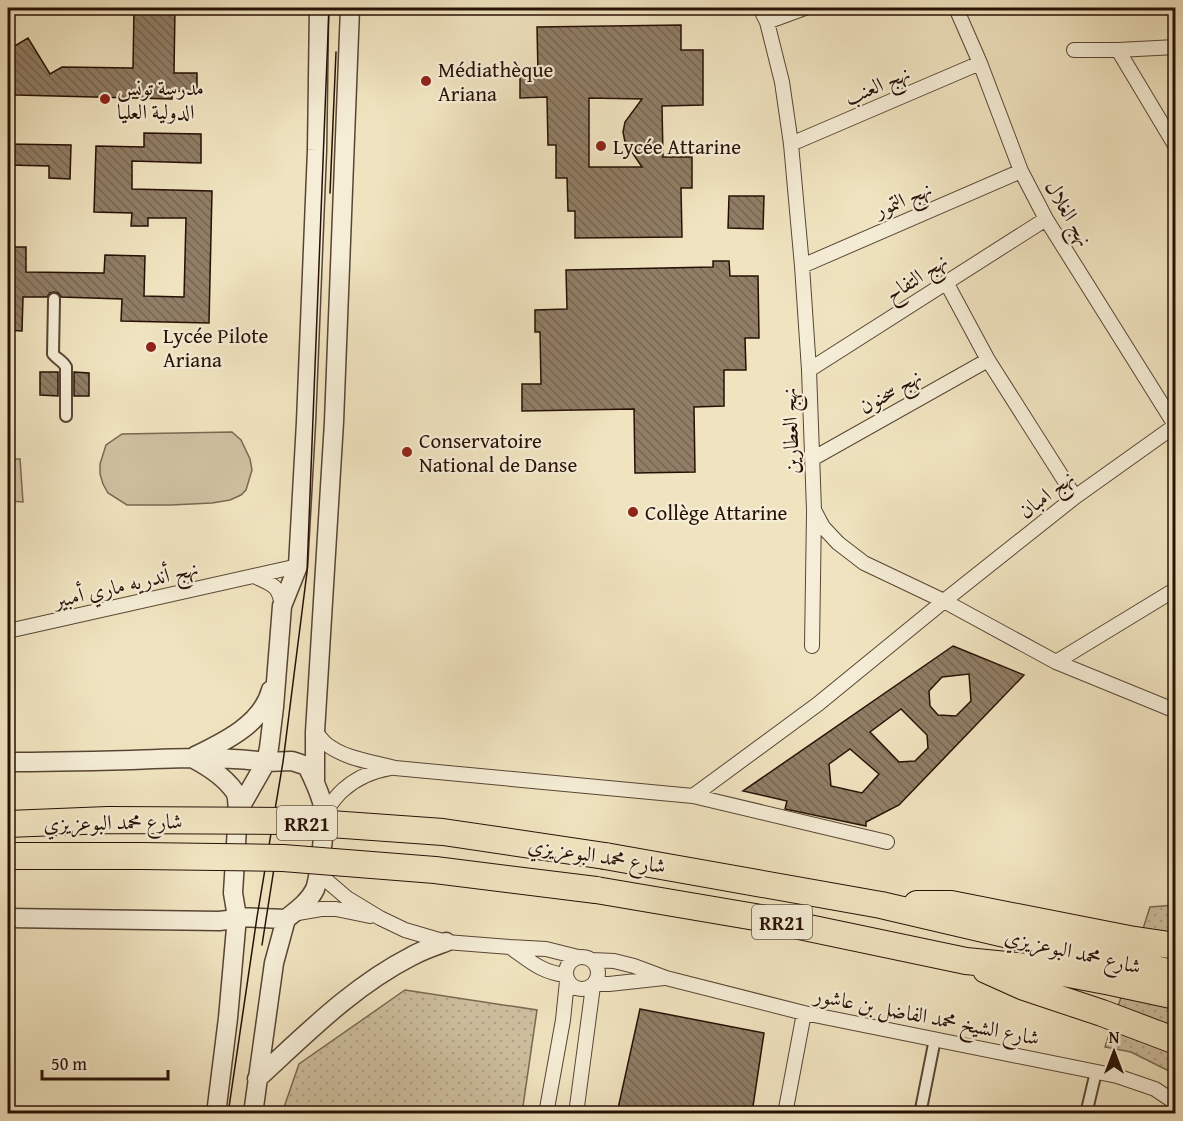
<svg xmlns="http://www.w3.org/2000/svg" width="1183" height="1121" font-family="'Gentium Book Plus',Amiri,serif">
<style>
.grass{fill:url(#grass-dots);stroke:#7a6852;stroke-width:1.5}
.garden{fill:#cec0a0;stroke:#7a6852;stroke-width:1.5}
.building{fill:url(#building-back-hatch);stroke:#271005;stroke-width:1.5;fill-rule:evenodd}
.lines{fill:none;stroke-linecap:round;stroke-linejoin:round}
.pedestrian-casing{stroke:#594534;stroke-width:14}
.minor-casing{stroke:#594534;stroke-width:16}
.tertiary-casing{stroke:#594534;stroke-width:21}
.motorway-casing{stroke:#271005;stroke-width:28}
.pedestrian{stroke:#f5edd6;stroke-width:10}
.minor{stroke:#f5edd6;stroke-width:14}
.tertiary{stroke:#f5edd6;stroke-width:18}
.motorway{stroke:#f0e4c0;stroke-width:26}
.tram{stroke:#271005;stroke-width:1.5}
.motorway-bridge-casing{stroke:#271005;stroke-width:28;stroke-linecap:butt}
.motorway-bridge{stroke:#f0e4c0;stroke-width:26}
.poi-dot{fill:#8f2418;stroke:#f5edd6;stroke-width:2}
.labels{text-anchor:middle;dominant-baseline:central;stroke-width:4.5;stroke-linejoin:round;paint-order:stroke}
.shield{fill:#f5edd6;stroke:#655244;stroke-width:1.5}
.shield-label{font-size:20px;font-weight:bold;fill:#271005}
.poi-label{font-size:21px;fill:#271005;stroke:#f5edd6;text-anchor:start}
.street-label{font-size:21px;fill:#271005;stroke:#f5edd6}
</style>
<defs>
<pattern id="grass-dots" width="8" height="8" patternUnits="userSpaceOnUse" patternTransform="scale(1.5)"><rect width="8" height="8" fill="#cec0a0"/><path d="M2 2h.1M6 6h.1" fill="none" stroke="#b1a488" stroke-width="1.8" stroke-linecap="round"/></pattern>
<pattern id="building-back-hatch" width="6" height="6" patternUnits="userSpaceOnUse" patternTransform="scale(1.5)"><rect width="6" height="6" fill="#907e66"/><path d="M-1 5l2 2M0 0l6 6M5-1l2 2" fill="none" stroke="#766652"/></pattern>
</defs>
<rect width="100%" height="100%" fill="#f0e4c0"/>
<filter id="stains"><feTurbulence type="fractalNoise" baseFrequency=".00333" numOctaves="4"/><feColorMatrix values="0 0 0 0 .2 0 0 0 0 .09 0 0 0 0 .02 0 0 0 .5 -.17"/></filter>
<radialGradient id="worn" r=".72"><stop offset=".6" stop-color="#630" stop-opacity="0"/><stop offset="1" stop-color="#630" stop-opacity=".3"/></radialGradient>
<!-- grass -->
<path class="grass" d="M 1175,905 L 1175,1074 L 1131,1052 L 1105,1047 L 1150,907 Z
M 405,990 L 537,1010 L 522,1113 L 282,1113 L 299,1064 Z"/>
<!-- garden -->
<path class="garden" d="M 232,432 L 241,440 L 250,459 L 252,470 L 246,490 L 241,495 L 230,500 L 212,503 L 171,505 L 127,505 L 108,493 L 103,484 L 100,474 L 100,464 L 106,445 L 122,434 Z
M 8,459 L 20,459 L 23,502 L 8,501 Z"/>
<!-- building -->
<path class="building" d="M 134,8 L 175,8 L 174,73 L 197,73 L 197,92 L 172,91 L 172,99 L 16,95 L 8,81 L 8,50 L 28,38 L 50,74 L 62,67 L 133,68 Z
M 681,25 L 681,50 L 703,50 L 703,105 L 662,106 L 663,157 L 692,157 L 692,188 L 681,188 L 682,237 L 575,238 L 575,211 L 568,211 L 567,178 L 556,178 L 556,145 L 548,145 L 547,97 L 520,98 L 520,74 L 538,73 L 537,27 ZM 589,98 L 642,99 L 625,122 L 623,132 L 625,142 L 642,167 L 589,167 Z
M 144,133 L 201,134 L 201,163 L 132,161 L 132,189 L 212,191 L 209,323 L 121,321 L 122,299 L 61,297 L 58,293 L 54,292 L 50,293 L 47,297 L 23,297 L 22,331 L 8,330 L 8,247 L 26,247 L 26,272 L 104,273 L 105,255 L 145,256 L 144,296 L 184,297 L 186,218 L 148,218 L 148,226 L 131,226 L 132,213 L 94,212 L 96,146 L 144,147 Z
M 8,144 L 71,145 L 70,179 L 49,178 L 49,166 L 8,165 Z
M 729,196 L 764,196 L 763,229 L 728,228 Z
M 713,261 L 729,261 L 730,276 L 758,276 L 759,338 L 745,338 L 746,370 L 724,370 L 724,406 L 694,407 L 695,472 L 635,473 L 634,409 L 522,411 L 522,384 L 541,384 L 540,332 L 535,332 L 535,310 L 567,309 L 566,270 L 713,267 Z
M 40,372 L 58,372 L 58,396 L 40,395 Z
M 74,372 L 89,373 L 89,396 L 74,396 Z
M 953,646 L 1024,675 L 899,805 L 866,822 L 866,826 L 785,809 L 787,801 L 743,791 ZM 969,674 L 971,701 L 956,716 L 938,715 L 930,706 L 929,691 L 942,677 ZM 901,709 L 927,735 L 928,748 L 915,761 L 899,762 L 870,732 ZM 850,749 L 879,774 L 862,793 L 831,786 L 829,764 Z
M 640,1009 L 764,1033 L 752,1113 L 617,1113 Z"/>
<g class="lines">
<!-- pedestrian casing -->
<g class="pedestrian-casing">
<path id="pedestrian" d="M 54,299 L 53,354 C 57,359 63,361 66,367 L 66,416
M 920,1114 L 935,1039
M 1086,1114 L 1096,1072"/>
</g>
<!-- minor casing -->
<g class="minor-casing">
<path id="minor" d="M 760,8 L 767,22 L 782,82 L 791,144 L 802,266 L 809,370 L 814,510 L 823,527 L 838,543 L 864,563 L 944,601 L 1056,662 L 1176,711
M 956,8 L 980,63 L 1021,171 L 1046,219 L 1175,425
M 767,22 L 805,8
M 1074,50 L 1118,50 L 1176,47
M 1118,50 L 1176,147
M 791,144 L 980,63
M 802,266 L 1021,171
M 946,282 L 988,360 L 1075,497
M 809,370 L 1046,219
M 812,459 L 988,360
M 254,576 C 273,585 279,585 282,606
M 8,631 L 298,566
M 812,646 L 814,512
M 1056,662 L 1176,589
M 315,732 C 319,736 322,740 325,743 C 344,759 373,762 395,768 L 693,796 L 818,704 L 944,601 L 1075,497 L 1176,425
M 693,796 L 887,842
M 325,812 C 330,805 336,796 343,790 C 356,778 373,771 390,768
M 319,874 L 347,898 L 380,918 L 405,930 L 446,942 L 510,947 L 546,949 L 578,957
M 292,914 L 321,909 L 336,909 L 370,916
M 510,947 C 530,961 541,972 565,975
M566 973a16 16 0 1 1 32 0a16 16 0 1 1-32 0Z
M 592,960 L 614,961 L 634,966 L 666,978 L 804,1013 L 1117,1076 L 1155,1089 L 1176,1103
M 595,984 L 609,984 L 664,978
M 546,1114 L 563,1020 L 567,981
M 576,1114 L 593,986
M 785,1114 L 804,1013"/>
</g>
<!-- tertiary casing -->
<g class="tertiary-casing">
<path id="tertiary" d="M 195,756 C 224,742 262,724 271,690
M 194,759 C 209,767 225,777 235,792 C 238,797 237,805 238,811
M 292,761 L 307,766 C 314,780 321,795 324,810 C 326,820 319,879 315,889 C 309,902 296,911 286,919 L 237,917 L 233,893 L 238,811 L 266,762 Z
M 8,762 C 49,762 91,761 132,760 C 177,758 222,756 266,762 L 269,748 L 274,707 L 282,606 L 298,566 L 306,422 L 317,150 L 319,8
M 315,783 L 315,732 L 334,422 L 350,8
M 8,918 L 219,921 L 228,920 L 237,917 L 228,1018 L 216,1114
M 257,1079 C 306,1034 353,986 412,956 C 423,950 435,946 446,942
M 253,1114 L 274,963 L 286,919"/>
</g>
<!-- motorway casing -->
<g class="motorway-casing">
<path id="motorway" d="M 605,856 L 881,905 L 1176,974
M 596,890 L 761,918 L 966,961 L 1037,968 L 1111,982 L 1176,996
M 917,904 L 951,904 L 1129,939 L 1176,946
M 986,970 L 1024,987 L 1102,1013 L 1176,1041"/>
</g>
<!-- pedestrian -->
<use href="#pedestrian" class="pedestrian"/>
<!-- minor -->
<use href="#minor" class="minor"/>
<!-- tertiary -->
<use href="#tertiary" class="tertiary"/>
<!-- motorway -->
<use href="#motorway" class="motorway"/>
<!-- tram -->
<path class="tram" d="M 330,193 L 336,52
M 262,945 L 275,862
M 228,1114 L 257,917 L 283,762 L 307,572 L 329,8"/>
<!-- motorway-bridge casing -->
<g class="motorway-bridge-casing">
<path id="motorway-bridge" d="M 8,824 L 108,820 L 288,821 L 443,832 L 605,856
M 8,856 L 141,856 L 283,858 L 435,870 L 596,890"/>
</g>
<!-- motorway-bridge -->
<use href="#motorway-bridge" class="motorway-bridge"/>
</g>
<!-- markers -->
<g class="poi-dot">
<circle cx="426" cy="81" r="6"/>
<circle cx="105" cy="99" r="6"/>
<circle cx="601" cy="146" r="6"/>
<circle cx="151" cy="347" r="6"/>
<circle cx="407" cy="452" r="6"/>
<circle cx="633" cy="512" r="6"/>
</g>
<g class="labels">
<!-- shield labels -->
<g class="shield">
<rect x="277" y="806" width="60" height="34" rx="4.5"/>
<rect x="752" y="905" width="60" height="34" rx="4.5"/>
</g>
<g class="shield-label">
<text x="307" y="823">RR21</text>
<text x="782" y="922">RR21</text>
</g>
<!-- poi labels -->
<g class="poi-label">
<text x="438" y="69">Médiathèque<tspan x="438" dy="24">Ariana</tspan></text>
<text x="117" y="87">مدرسة تونس<tspan x="117" dy="24">الدولية العليا</tspan></text>
<text x="613" y="146">Lycée Attarine</text>
<text x="163" y="335">Lycée Pilote<tspan x="163" dy="24">Ariana</tspan></text>
<text x="419" y="440">Conservatoire<tspan x="419" dy="24">National de Danse</tspan></text>
<text x="645" y="512">Collège Attarine</text>
</g>
<!-- street labels -->
<g class="street-label">
<text transform="translate(877 85) rotate(-23)">نهج العنب</text>
<text transform="translate(903 199) rotate(-23)">نهج التمور</text>
<text transform="translate(1069 213) rotate(60)">نهج الغلال</text>
<text transform="translate(916 277) rotate(-33)">نهج التفاح</text>
<text transform="translate(890 391) rotate(-30)">نهج سحنون</text>
<text transform="translate(790 431) rotate(-92)">نهج العطارين</text>
<text transform="translate(1046 494) rotate(-38)">نهج امبان</text>
<text transform="translate(126 584) rotate(-13)">نهج أندريه ماري أمبير</text>
<text transform="translate(113 822) rotate(-1)">شارع محمد البوعزيزي</text>
<text transform="translate(597 855) rotate(9)">شارع محمد البوعزيزي</text>
<text transform="translate(1073 951) rotate(13)">شارع محمد البوعزيزي</text>
<text transform="translate(927 1016) rotate(11)">شارع الشيخ محمد الفاضل بن عاشور</text>
</g>
</g>
<!-- margin -->
<rect width="1183" height="1121" fill="none" stroke="#f0e4c0" stroke-width="30"/>
<rect x="9" y="9" width="1165" height="1103" fill="none" stroke="#271005" stroke-width="3"/>
<rect x="15" y="15" width="1153" height="1091" fill="none" stroke="#271005" stroke-width="1.5"/>
<!-- north arrow -->
<g transform="translate(1114 1052)" stroke="#f5edd6" stroke-width="4.5" paint-order="stroke">
<path d="M0-4.5L10 22L0 15L-10 22Z" fill="#271005"/>
<text y="-9" font-size="16" font-weight="bold" text-anchor="middle" fill="#271005">N</text>
</g>
<!-- scale -->
<path d="M42 1070v9h126v-9" fill="none" stroke="#271005" stroke-width="3"/>
<text x="51" y="1070" font-size="18" fill="#271005" stroke="#f5edd6" stroke-width="4.5" paint-order="stroke">50 m</text>
<rect width="100%" height="100%" filter="url(#stains)"/>
<rect width="100%" height="100%" fill="url(#worn)"/>
</svg>
